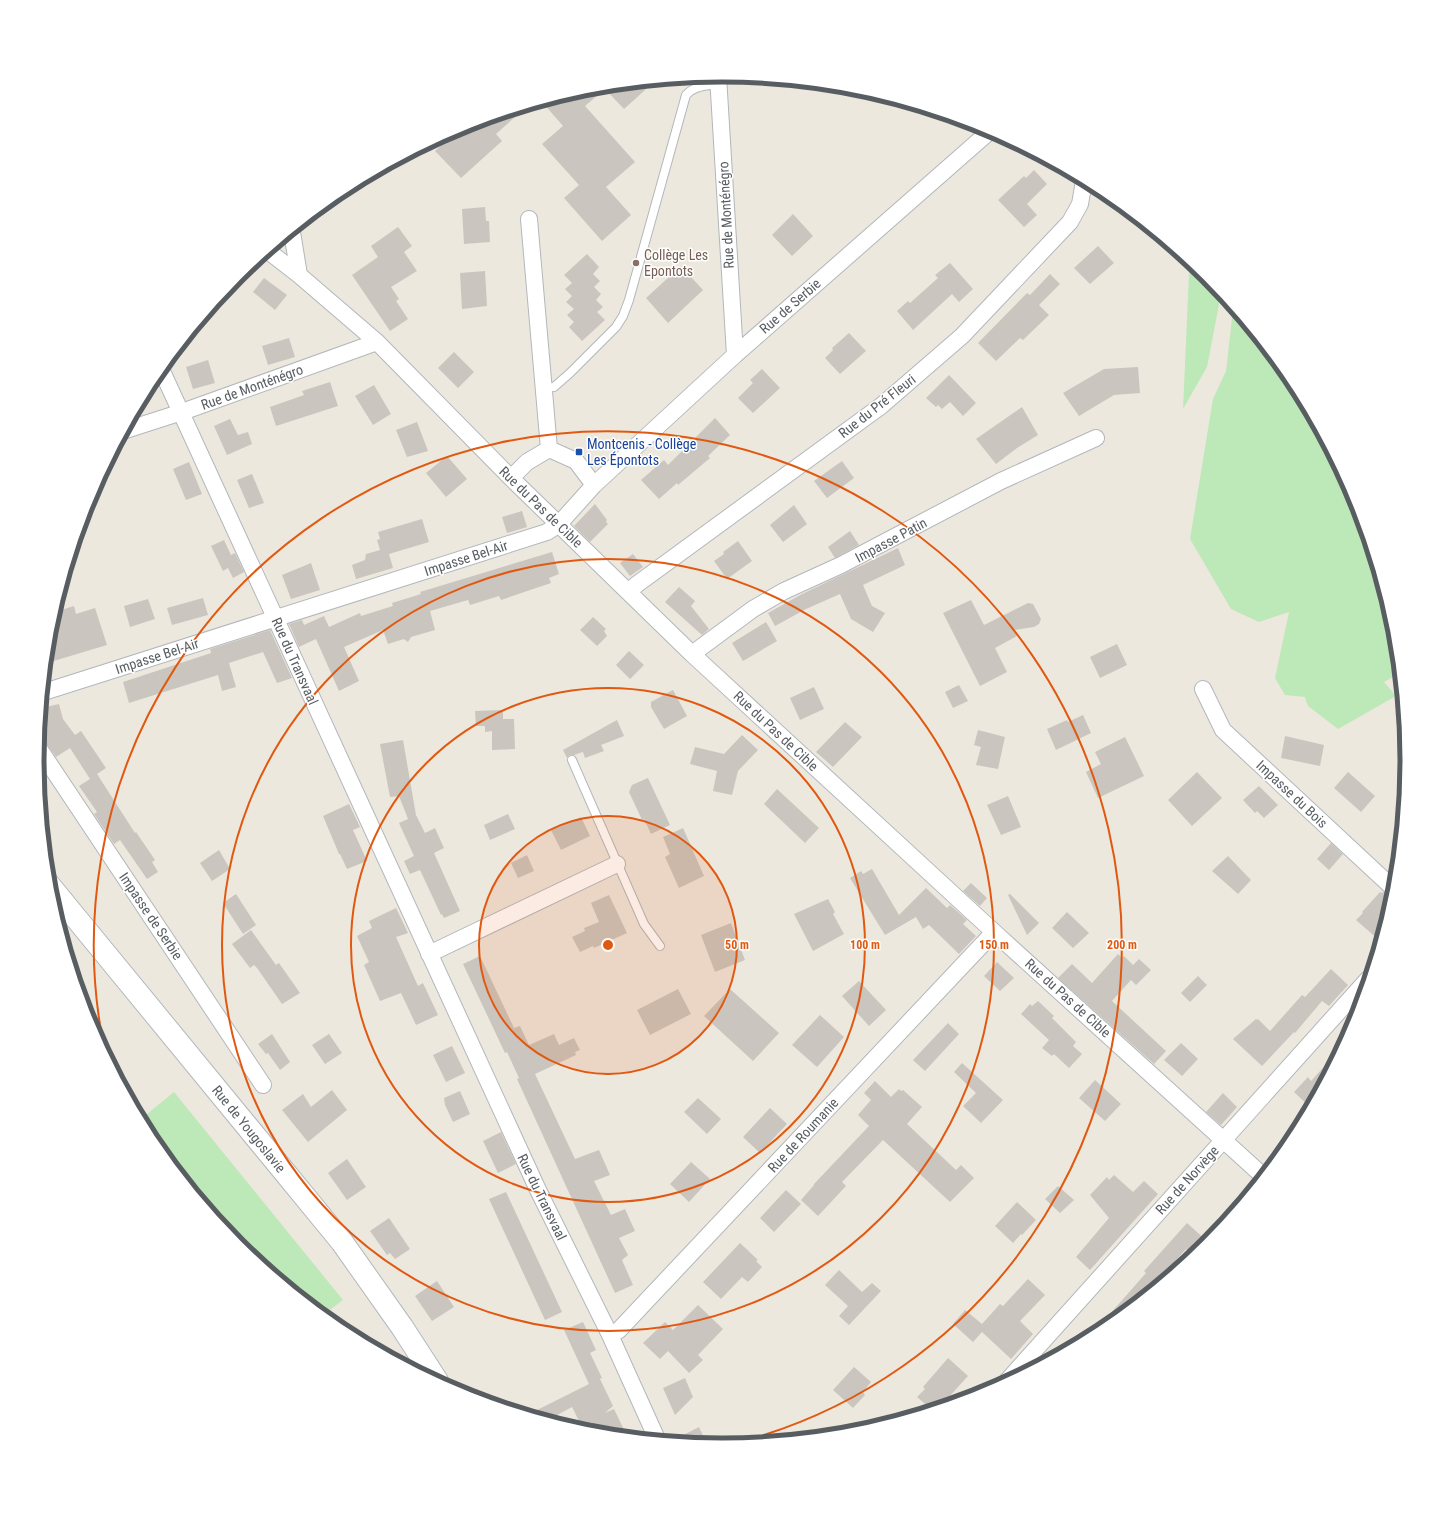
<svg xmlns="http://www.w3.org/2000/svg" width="1444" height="1521" font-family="'Roboto Condensed',sans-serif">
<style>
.green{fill:#bde8b7}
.building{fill:#cac5be}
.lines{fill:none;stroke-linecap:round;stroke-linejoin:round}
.service-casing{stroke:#b2b7bc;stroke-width:10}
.minor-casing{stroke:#b2b7bc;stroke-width:18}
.secondary-casing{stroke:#b3b8be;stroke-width:24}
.service{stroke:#fff;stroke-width:8}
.minor{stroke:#fff;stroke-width:16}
.secondary{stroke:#fff;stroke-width:22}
.ring{fill:none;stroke:#e15910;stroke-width:2}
.education-dot{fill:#8d6e63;stroke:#fff;stroke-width:1.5}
.transit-dot{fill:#1a4fb4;stroke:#fff;stroke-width:1.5}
.labels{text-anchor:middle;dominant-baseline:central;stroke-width:3;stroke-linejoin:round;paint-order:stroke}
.street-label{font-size:14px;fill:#585d62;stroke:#fff}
.education-label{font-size:14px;fill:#785e54;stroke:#fff;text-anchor:start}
.transit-label{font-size:14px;fill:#164399;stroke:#fff;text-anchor:start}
.rim{fill:none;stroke:#585d62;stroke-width:5}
.centre{fill:#e15910;stroke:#fff;stroke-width:2}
.ring-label{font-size:12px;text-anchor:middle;font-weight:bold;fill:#e15910;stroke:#fff;stroke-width:3;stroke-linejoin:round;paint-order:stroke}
</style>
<rect width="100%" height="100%" fill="#ede8de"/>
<!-- green -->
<path class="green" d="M 1195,267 L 1207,276 L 1221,294 L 1207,367 L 1183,409 L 1189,273 Z
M 1233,309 L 1292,380 L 1355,499 L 1394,627 L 1398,674 L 1384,682 L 1396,696 L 1338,729 L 1308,706 L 1305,697 L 1285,695 L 1275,678 L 1289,612 L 1259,622 L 1231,609 L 1190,539 L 1213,399 L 1226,371 Z
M 174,1092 L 343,1300 L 323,1315 L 237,1245 L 152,1141 L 141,1119 Z"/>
<!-- building -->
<path class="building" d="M 654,82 L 624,109 L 605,89 L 585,106 L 635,162 L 606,187 L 631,215 L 602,241 L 564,198 L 579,185 L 542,144 L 563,126 L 543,103 L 589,89 Z
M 525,108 L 496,134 L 502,141 L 461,178 L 435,151 L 462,127 Z
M 1034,170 L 1047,184 L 1027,204 L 1037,215 L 1024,227 L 998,200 L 1024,176 L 1026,178 Z
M 485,207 L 486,221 L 489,221 L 490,242 L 464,244 L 462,209 Z
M 793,214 L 813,236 L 792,256 L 772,235 Z
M 398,227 L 412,246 L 404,252 L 417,271 L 391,287 L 399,299 L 396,301 L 408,319 L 390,331 L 352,275 L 378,257 L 371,246 Z
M 1098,246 L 1114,263 L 1090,284 L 1074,268 Z
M 587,254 L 599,267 L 593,274 L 600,281 L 594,287 L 601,294 L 596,300 L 603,307 L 597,312 L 605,320 L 582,341 L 569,327 L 574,322 L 567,315 L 574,309 L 566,302 L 572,296 L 565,289 L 572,283 L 564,275 Z
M 950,263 L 973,289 L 959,302 L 952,294 L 913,330 L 897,311 L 908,301 L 910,303 L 938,278 L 935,275 Z
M 681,266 L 703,290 L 668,323 L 646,298 Z
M 485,271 L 487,306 L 462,309 L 460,273 Z
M 1050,274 L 1060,284 L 1039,305 L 1049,315 L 1023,340 L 1020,338 L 996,361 L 978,343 L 1027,293 L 1030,295 Z
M 264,278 L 287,295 L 275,310 L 253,292 Z
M 849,333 L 866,351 L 840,374 L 825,358 L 833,350 L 832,348 Z
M 289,338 L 295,357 L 268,365 L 262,346 Z
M 454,352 L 474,372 L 458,388 L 438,368 Z
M 208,360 L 215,383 L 193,389 L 186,367 Z
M 1138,367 L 1140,393 L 1114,395 L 1079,416 L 1063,393 L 1104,369 Z
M 762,369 L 780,388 L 753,413 L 738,398 L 753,383 L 750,380 Z
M 949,375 L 976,403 L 963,416 L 950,402 L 942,409 L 938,405 L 936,407 L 926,398 Z
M 330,382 L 338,406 L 276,426 L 270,407 L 304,395 L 302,391 Z
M 374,385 L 391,414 L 373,425 L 355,396 Z
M 1022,407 L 1038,435 L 1017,448 L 996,464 L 976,439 Z
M 715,418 L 730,435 L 708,456 L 710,458 L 678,485 L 677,483 L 659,499 L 641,480 L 664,460 L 668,465 Z
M 230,419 L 238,435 L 248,432 L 252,444 L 227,455 L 214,426 Z
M 417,422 L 428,451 L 407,457 L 396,430 Z
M 447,456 L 467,479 L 446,497 L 426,473 Z
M 842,461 L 854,478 L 827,498 L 814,481 Z
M 189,462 L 202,494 L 186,500 L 173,469 Z
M 252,474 L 264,503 L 249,508 L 237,480 Z
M 595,504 L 607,520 L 606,522 L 608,524 L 590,542 L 574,526 Z
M 794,505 L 807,524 L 783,542 L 770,525 Z
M 522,511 L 527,527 L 507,533 L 502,517 Z
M 422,519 L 429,542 L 389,554 L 393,568 L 356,579 L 352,565 L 365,560 L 366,554 L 380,550 L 377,540 L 380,539 L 378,532 Z
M 850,531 L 859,545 L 835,558 L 828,547 Z
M 224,540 L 231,555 L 235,553 L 244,572 L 233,578 L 228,568 L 223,571 L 211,546 Z
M 738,541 L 752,561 L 727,579 L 714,561 L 724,554 L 723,552 Z
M 898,548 L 905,565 L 863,585 L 872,606 L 885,613 L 873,632 L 851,619 L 840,594 L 806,609 L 775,626 L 768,613 L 802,594 Z
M 552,552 L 559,574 L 549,578 L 551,583 L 501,600 L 499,596 L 470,605 L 468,600 L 430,611 L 435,630 L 411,637 L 408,642 L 404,639 L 388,644 L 383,630 L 344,647 L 359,681 L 339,691 L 316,639 L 299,647 L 289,624 L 302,620 L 304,625 L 324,616 L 329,627 L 360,613 L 361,616 L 393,606 L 392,603 L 421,594 L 420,592 Z
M 633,554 L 643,567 L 630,576 L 620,563 Z
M 311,563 L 320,590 L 291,599 L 282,575 Z
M 679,587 L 695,601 L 691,606 L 709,629 L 702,635 L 665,602 Z
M 203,598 L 208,615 L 172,625 L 167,608 Z
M 148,599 L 155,619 L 130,627 L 124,606 Z
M 971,600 L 984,625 L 1028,603 L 1033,604 L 1041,619 L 1039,624 L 1034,627 L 1014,630 L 1017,636 L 995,648 L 1007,672 L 980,686 L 943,613 Z
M 74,606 L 76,614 L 95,608 L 107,645 L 47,663 L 50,627 L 55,612 Z
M 593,617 L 606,629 L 604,631 L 607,636 L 597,646 L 580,630 Z
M 766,622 L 777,641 L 743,661 L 732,643 Z
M 270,630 L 292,678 L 277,683 L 263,652 L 229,663 L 236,687 L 222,691 L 218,675 L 129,703 L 123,682 L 211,653 L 210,649 Z
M 1117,644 L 1127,665 L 1100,678 L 1090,657 Z
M 629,651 L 644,665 L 630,679 L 616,665 Z
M 959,685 L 968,701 L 953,708 L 945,692 Z
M 814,687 L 824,709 L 800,720 L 790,698 Z
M 673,690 L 687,716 L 664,729 L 651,707 L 651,702 Z
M 59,704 L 63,719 L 75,735 L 81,731 L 106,768 L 97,774 L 135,833 L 136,832 L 155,860 L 152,862 L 158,872 L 147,879 L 120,840 L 114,844 L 94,814 L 97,812 L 79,786 L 90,779 L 70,748 L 56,757 L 41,736 L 44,735 L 41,722 L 42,708 Z
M 503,710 L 503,719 L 514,719 L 515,749 L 492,750 L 492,731 L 485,732 L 485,726 L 476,726 L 475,711 Z
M 1083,715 L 1091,733 L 1056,750 L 1047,729 L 1067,720 L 1068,722 Z
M 617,720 L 624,736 L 601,745 L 604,751 L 585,758 L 583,752 L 574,755 L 570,755 L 567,758 L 563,750 Z
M 845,722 L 862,737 L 833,767 L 816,752 Z
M 978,730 L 1005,737 L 998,769 L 976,765 L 981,747 L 974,745 Z
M 742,735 L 758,750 L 738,771 L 732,795 L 713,791 L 717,771 L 690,764 L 695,747 L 724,754 Z
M 1285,736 L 1324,745 L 1320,766 L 1281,758 Z
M 1125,737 L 1144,776 L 1098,798 L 1086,772 L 1101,764 L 1095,752 Z
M 403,740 L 416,815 L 425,833 L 435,828 L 444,848 L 434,853 L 460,911 L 444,918 L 442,914 L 441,915 L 420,870 L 410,874 L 404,861 L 414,856 L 399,823 L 408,819 L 399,796 L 390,797 L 380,744 Z
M 1197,772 L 1222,798 L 1192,826 L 1168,800 Z
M 1348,772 L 1375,796 L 1361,812 L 1334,788 Z
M 648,778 L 670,825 L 651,834 L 644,819 L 642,820 L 629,792 L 632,785 Z
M 1259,786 L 1278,805 L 1264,818 L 1257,811 L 1255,813 L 1243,800 Z
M 777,789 L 819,828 L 805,843 L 764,804 Z
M 1008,796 L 1021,827 L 1001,835 L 987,805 Z
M 349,804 L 360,827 L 353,830 L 367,861 L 347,869 L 340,854 L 339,854 L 323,816 Z
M 508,814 L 515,829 L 490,840 L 484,825 Z
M 581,817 L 590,836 L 561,850 L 551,830 Z
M 683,828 L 704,876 L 679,888 L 665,857 L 670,854 L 663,837 Z
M 1331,843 L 1343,854 L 1329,870 L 1317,859 Z
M 219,850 L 230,869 L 212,881 L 200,863 Z
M 527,855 L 534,871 L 518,878 L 511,863 Z
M 1228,856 L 1251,880 L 1238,894 L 1212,871 Z
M 872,869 L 899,915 L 926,888 L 947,908 L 950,905 L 967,920 L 963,924 L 976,936 L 959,954 L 929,925 L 923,929 L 916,917 L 885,935 L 850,878 L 861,871 L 863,874 Z
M 971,883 L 987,898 L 980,906 L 963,891 Z
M 1380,892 L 1382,893 L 1383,892 L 1393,898 L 1380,941 L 1356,920 L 1363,913 L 1362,912 Z
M 236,894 L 256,925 L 243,934 L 223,903 Z
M 1010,894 L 1039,923 L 1027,935 L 1008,895 Z
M 609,895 L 627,933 L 594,948 L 593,946 L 580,952 L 572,937 L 585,931 L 584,928 L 599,922 L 591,903 Z
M 828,899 L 835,912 L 833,914 L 844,934 L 813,951 L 794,914 Z
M 396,908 L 408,933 L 396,937 L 418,986 L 423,983 L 438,1015 L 416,1025 L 401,993 L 380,1001 L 364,965 L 369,962 L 357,936 L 372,928 L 369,921 Z
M 1067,912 L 1089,933 L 1073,948 L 1052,928 Z
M 731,923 L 745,960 L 715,972 L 701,935 Z
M 251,930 L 276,965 L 279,963 L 300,993 L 282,1004 L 257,968 L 254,965 L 250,968 L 232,944 Z
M 1118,954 L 1122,958 L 1124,956 L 1133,965 L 1139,959 L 1151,970 L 1136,985 L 1131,980 L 1112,1001 L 1166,1051 L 1154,1064 L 1058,978 L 1072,964 L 1092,983 Z
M 480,956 L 514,1028 L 520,1026 L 529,1045 L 554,1034 L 559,1045 L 574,1038 L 580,1050 L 575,1052 L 576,1055 L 535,1074 L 575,1159 L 599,1150 L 610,1175 L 594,1181 L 611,1215 L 625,1209 L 635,1231 L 619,1238 L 628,1255 L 622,1260 L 633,1285 L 615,1293 L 517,1079 L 519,1078 L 507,1052 L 505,1053 L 463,964 Z
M 997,962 L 1014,978 L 1000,991 L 984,976 Z
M 1331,969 L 1348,985 L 1329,1006 L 1322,1001 L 1295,1033 L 1294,1032 L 1262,1066 L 1233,1039 L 1256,1019 L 1257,1020 L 1258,1019 L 1270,1031 L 1302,995 L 1305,997 Z
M 1198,976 L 1207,985 L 1190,1002 L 1181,993 Z
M 859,981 L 886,1010 L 869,1026 L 842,996 Z
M 678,989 L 691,1014 L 650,1035 L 637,1010 Z
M 730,989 L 779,1033 L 753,1061 L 704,1016 Z
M 1038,1001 L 1054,1016 L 1052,1018 L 1076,1042 L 1073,1046 L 1082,1054 L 1069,1068 L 1054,1054 L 1052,1056 L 1042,1048 L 1049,1040 L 1021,1014 L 1030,1004 L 1032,1006 Z
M 820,1015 L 844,1037 L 817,1067 L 792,1045 Z
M 948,1023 L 959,1034 L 925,1071 L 913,1060 Z
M 272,1034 L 290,1062 L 280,1070 L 268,1053 L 266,1054 L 258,1044 Z
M 329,1034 L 342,1053 L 325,1064 L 312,1045 Z
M 1181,1043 L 1198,1059 L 1182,1076 L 1164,1060 Z
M 452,1046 L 465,1073 L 446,1082 L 433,1055 Z
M 1329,1061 L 1333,1064 L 1310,1107 L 1294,1092 L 1308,1077 L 1311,1081 Z
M 962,1063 L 1003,1100 L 981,1123 L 963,1106 L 976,1093 L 954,1072 Z
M 1095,1080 L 1121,1104 L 1105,1121 L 1079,1098 Z
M 875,1081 L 891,1097 L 899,1089 L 901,1091 L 903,1090 L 922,1107 L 907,1124 L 956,1170 L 961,1165 L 974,1178 L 950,1202 L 883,1140 L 842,1182 L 846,1186 L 818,1216 L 801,1200 L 814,1185 L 814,1184 L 869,1126 L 858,1115 L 871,1100 L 864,1093 Z
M 332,1090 L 347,1110 L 308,1142 L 282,1110 L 303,1094 L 311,1107 Z
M 460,1091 L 470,1114 L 453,1122 L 445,1105 L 444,1098 Z
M 1223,1093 L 1237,1107 L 1221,1125 L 1206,1112 Z
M 698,1098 L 721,1119 L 707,1134 L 684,1112 Z
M 770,1108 L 787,1124 L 760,1153 L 743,1137 Z
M 501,1132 L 516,1164 L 498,1173 L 483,1141 Z
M 347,1159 L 366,1187 L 347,1200 L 328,1173 Z
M 691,1162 L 710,1179 L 689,1202 L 670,1184 Z
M 1114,1175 L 1133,1192 L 1144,1181 L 1158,1194 L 1090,1270 L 1076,1257 L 1109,1218 L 1090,1195 L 1107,1177 L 1109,1180 Z
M 1058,1186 L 1074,1200 L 1060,1213 L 1045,1199 Z
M 786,1190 L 801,1204 L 774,1232 L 760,1218 Z
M 506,1192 L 562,1312 L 545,1320 L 489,1199 Z
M 1017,1202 L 1036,1220 L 1022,1235 L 1021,1234 L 1013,1243 L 995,1226 Z
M 389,1218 L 410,1249 L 395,1259 L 390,1253 L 387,1255 L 370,1231 Z
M 1187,1223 L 1207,1241 L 1193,1256 L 1186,1249 L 1146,1294 L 1114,1320 L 1109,1315 L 1146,1273 L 1144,1271 Z
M 740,1243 L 758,1260 L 756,1261 L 762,1267 L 748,1282 L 742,1277 L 721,1299 L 703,1282 Z
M 839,1270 L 862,1292 L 872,1283 L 881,1291 L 849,1325 L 839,1316 L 848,1306 L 825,1285 Z
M 1028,1279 L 1045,1295 L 1020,1321 L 1033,1334 L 1011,1359 L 982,1332 L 973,1342 L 953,1324 L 965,1310 L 982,1324 L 1000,1304 L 1003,1306 Z
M 437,1281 L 454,1307 L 432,1321 L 415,1296 Z
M 698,1305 L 723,1329 L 698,1355 L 703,1360 L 689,1373 L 668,1351 L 660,1359 L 643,1343 L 665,1322 L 673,1330 Z
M 583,1322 L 596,1350 L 590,1353 L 602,1378 L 599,1379 L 600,1379 L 613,1406 L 605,1413 L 614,1409 L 627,1436 L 597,1433 L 592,1422 L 582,1427 L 572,1407 L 548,1420 L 529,1414 L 589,1384 L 564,1330 Z
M 948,1358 L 968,1376 L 948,1398 L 950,1400 L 944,1405 L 931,1409 L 917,1397 L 925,1389 L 923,1387 Z
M 854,1367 L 871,1382 L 863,1392 L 865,1395 L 853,1408 L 833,1390 Z
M 685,1378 L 693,1397 L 675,1415 L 663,1388 Z
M 699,1427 L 707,1444 L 672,1441 Z"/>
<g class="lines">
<!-- service casing -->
<g class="service-casing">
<path id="service" d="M 544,388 L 554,387 L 570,373 L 616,327 L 623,316 L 629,300 L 686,95 C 695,85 706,86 718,84
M 572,760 L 644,924 L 660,946"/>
</g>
<!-- minor casing -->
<g class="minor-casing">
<path id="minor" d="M 718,76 L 735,355
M 529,219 L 549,449
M 292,232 L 299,275
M 268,251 L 299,275 L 377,342 L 511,478 L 692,654 L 994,932 L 1263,1176
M 161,369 L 538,1190 L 610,1335 L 657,1439
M 126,430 L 182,412 L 377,342
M 549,449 L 576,461 L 594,485
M 511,478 L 527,462 L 549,449
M 629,592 L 636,585 L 881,406 L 962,336 L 1070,222 L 1080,204 L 1084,181
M 692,654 L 753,609 L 784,591 L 841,565 L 1001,481 L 1096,438
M 1203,689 L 1223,730 L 1394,889
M 44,692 L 547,532 L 559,524 L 594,485 L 735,355 L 990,131
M 38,747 L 263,1085
M 429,954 L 617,864
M 610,1335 L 619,1330 L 994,932
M 1007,1381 L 1368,979"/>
</g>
<!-- secondary casing -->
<g class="secondary-casing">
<path id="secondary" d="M 49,885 L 342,1242 L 402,1327 L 437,1381"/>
</g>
<!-- service -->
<use href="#service" class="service"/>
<!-- minor -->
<use href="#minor" class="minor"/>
<!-- secondary -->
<use href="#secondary" class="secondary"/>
</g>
<!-- distance rings -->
<circle cx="608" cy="945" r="129" fill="#e15910" fill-opacity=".12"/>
<g class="ring">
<circle cx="608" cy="945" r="129"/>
<circle cx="608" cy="945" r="257"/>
<circle cx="608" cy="945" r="386"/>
<path d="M105 1052A514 514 0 1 1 728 1445"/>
</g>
<!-- markers -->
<circle class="education-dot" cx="636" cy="263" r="4"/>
<rect class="transit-dot" x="575" y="448" width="8" height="8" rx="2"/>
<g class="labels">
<!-- street labels -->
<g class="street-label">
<text transform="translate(726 215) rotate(-93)">Rue de Monténégro</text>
<text transform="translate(790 306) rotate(-41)">Rue de Serbie</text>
<text transform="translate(252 387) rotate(-20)">Rue de Monténégro</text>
<text transform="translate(877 406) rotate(-38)">Rue du Pré Fleuri</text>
<text transform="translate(541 507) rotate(44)">Rue du Pas de Cible</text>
<text transform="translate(891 540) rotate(-28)">Impasse Patin</text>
<text transform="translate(466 558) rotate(-18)">Impasse Bel-Air</text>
<text transform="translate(157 656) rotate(-18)">Impasse Bel-Air</text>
<text transform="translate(295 661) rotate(66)">Rue du Transvaal</text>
<text transform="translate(776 731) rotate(43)">Rue du Pas de Cible</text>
<text transform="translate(1292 794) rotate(43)">Impasse du Bois</text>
<text transform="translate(151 916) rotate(56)">Impasse de Serbie</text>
<text transform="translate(1068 998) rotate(42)">Rue du Pas de Cible</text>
<text transform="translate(249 1129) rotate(51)">Rue de Yougoslavie</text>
<text transform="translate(803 1135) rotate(-47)">Rue de Roumanie</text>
<text transform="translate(1187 1180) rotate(-48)">Rue de Norvège</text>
<text transform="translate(542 1197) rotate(64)">Rue du Transvaal</text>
</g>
<!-- education labels -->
<g class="education-label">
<text x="644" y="255">Collège Les<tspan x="644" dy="16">Epontots</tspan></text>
</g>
<!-- transit labels -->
<g class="transit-label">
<text x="587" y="444">Montcenis - Collège<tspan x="587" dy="16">Les Épontots</tspan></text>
</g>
</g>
<!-- crop -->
<path d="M0 0H1444V1521H0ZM44 760a678 678 0 1 1 1356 0a678 678 0 1 1-1356 0Z" fill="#fff" fill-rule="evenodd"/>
<path class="rim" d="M44 760a678 678 0 1 1 1356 0a678 678 0 1 1-1356 0Z"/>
<circle cx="608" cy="945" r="6" class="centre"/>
<g class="ring-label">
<text x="737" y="949">50 m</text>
<text x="865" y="949">100 m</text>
<text x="994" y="949">150 m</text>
<text x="1122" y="949">200 m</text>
</g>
</svg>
